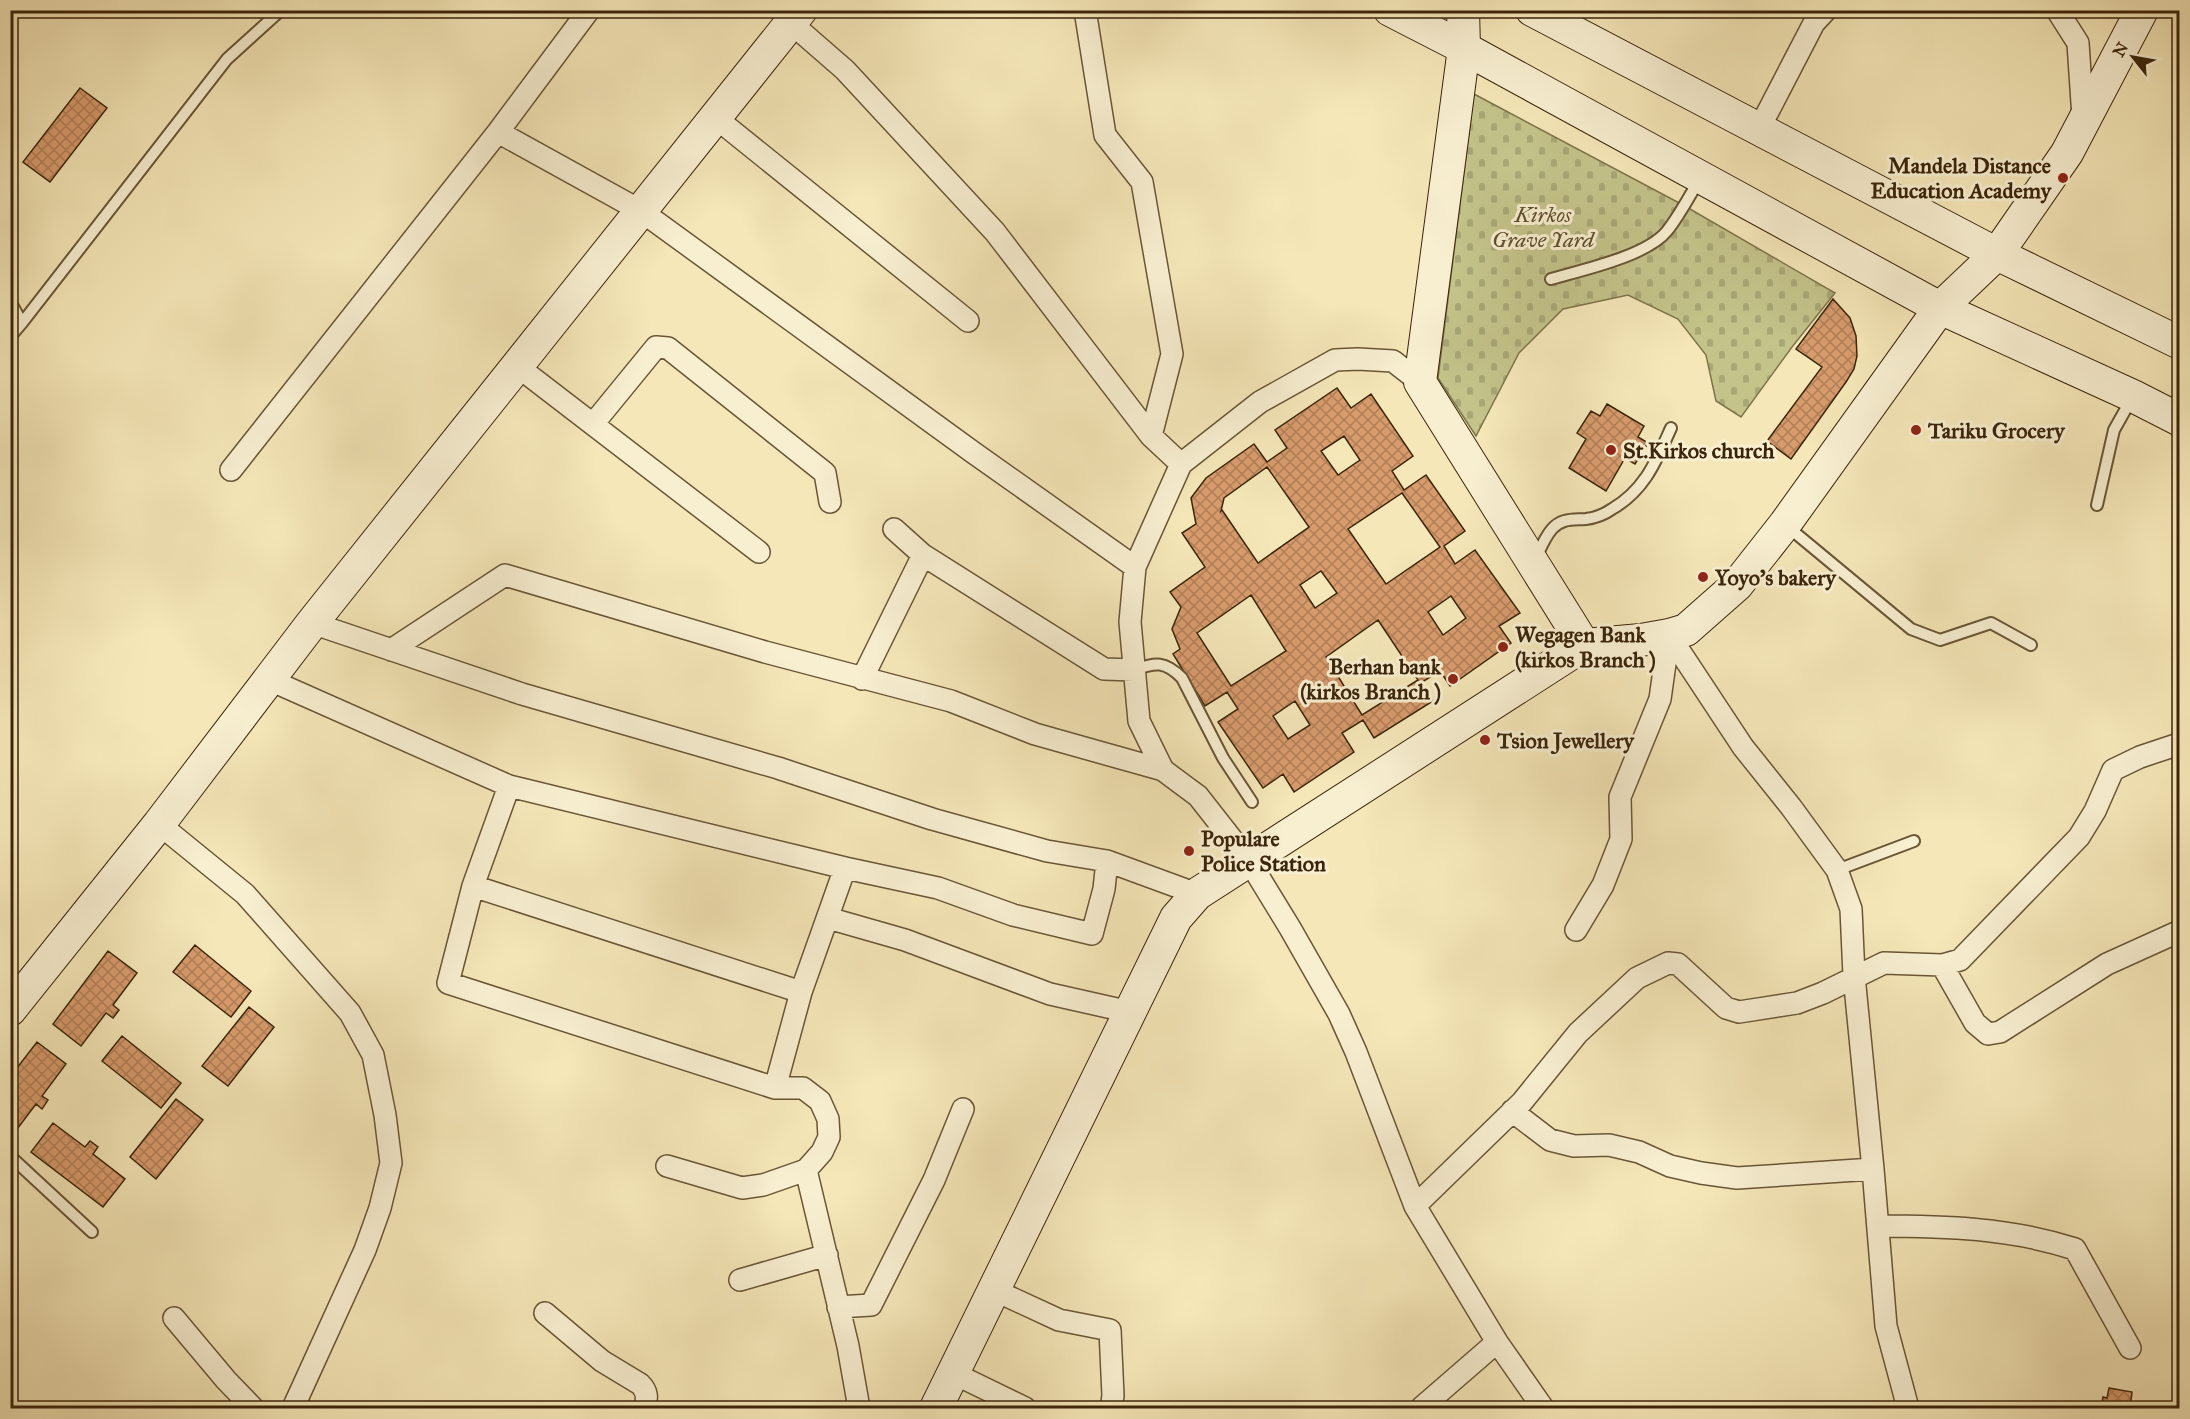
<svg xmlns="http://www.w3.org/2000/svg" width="2190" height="1419" font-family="'IM FELL Great Primer',serif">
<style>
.cemetery{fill:url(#cemetery-stones);stroke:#7e744a;stroke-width:1.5}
.building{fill:url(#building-cross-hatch);stroke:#3a250b;stroke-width:1.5;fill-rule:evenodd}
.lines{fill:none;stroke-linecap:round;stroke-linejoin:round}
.lane-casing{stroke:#695636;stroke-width:14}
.street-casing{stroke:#695636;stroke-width:24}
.secondary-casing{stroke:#3a250b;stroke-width:34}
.lane{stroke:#f8efd1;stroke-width:10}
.street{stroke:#f8efd1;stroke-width:21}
.secondary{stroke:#f8efd1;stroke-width:32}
.poi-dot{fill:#8f2418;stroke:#f8efd1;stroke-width:2}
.labels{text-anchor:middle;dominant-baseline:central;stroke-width:6;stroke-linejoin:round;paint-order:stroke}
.poi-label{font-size:22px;font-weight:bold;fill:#3a250b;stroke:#f8efd1;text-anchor:start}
.park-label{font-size:22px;font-style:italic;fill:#5c4c2b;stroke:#f8efd1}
</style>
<defs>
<pattern id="cemetery-stones" width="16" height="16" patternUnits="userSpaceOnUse" patternTransform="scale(1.5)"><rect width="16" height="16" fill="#c3c38a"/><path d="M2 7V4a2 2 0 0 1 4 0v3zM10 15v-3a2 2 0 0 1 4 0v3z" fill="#a8a776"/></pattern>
<pattern id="building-cross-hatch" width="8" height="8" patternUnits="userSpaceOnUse" patternTransform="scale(1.5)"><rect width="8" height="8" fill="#d89b6c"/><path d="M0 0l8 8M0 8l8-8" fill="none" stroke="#b07e57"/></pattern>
</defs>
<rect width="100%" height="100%" fill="#f5e7b8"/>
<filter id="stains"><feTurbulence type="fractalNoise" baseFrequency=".00333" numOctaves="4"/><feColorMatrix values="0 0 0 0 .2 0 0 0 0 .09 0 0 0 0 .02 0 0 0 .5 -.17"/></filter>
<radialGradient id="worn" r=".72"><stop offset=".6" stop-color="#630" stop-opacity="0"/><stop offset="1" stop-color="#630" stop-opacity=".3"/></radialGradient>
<!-- cemetery -->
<path class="cemetery" d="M 1474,94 L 1683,205 L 1835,293 L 1792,347 L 1741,417 L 1716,401 L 1706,355 L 1678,319 L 1628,295 L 1563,309 L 1519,353 L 1476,436 L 1438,378 Z"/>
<!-- building -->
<path class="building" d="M 80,88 L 107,108 L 50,182 L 23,162 Z
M 1833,299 L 1850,318 L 1856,336 L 1857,356 L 1854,369 L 1846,382 L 1791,459 L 1767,441 L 1822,367 L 1796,349 Z
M 1337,388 L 1351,408 L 1371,394 L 1413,456 L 1392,471 L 1404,490 L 1426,475 L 1465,531 L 1444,546 L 1455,564 L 1475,550 L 1520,613 L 1499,626 L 1511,643 L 1450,686 L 1440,671 L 1422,682 L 1433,701 L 1374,738 L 1363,720 L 1342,733 L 1354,752 L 1294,792 L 1283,774 L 1263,788 L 1218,722 L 1238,709 L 1227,692 L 1205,706 L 1173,654 L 1180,649 L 1172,629 L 1181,607 L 1170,592 L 1205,567 L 1182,533 L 1196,524 L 1191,498 L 1206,478 L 1254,444 L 1267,462 L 1287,448 L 1275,430 ZM 1344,436 L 1360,460 L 1338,475 L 1321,451 ZM 1267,467 L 1309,527 L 1258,563 L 1222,510 L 1221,511 L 1224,498 ZM 1402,493 L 1440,547 L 1386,584 L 1348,529 ZM 1321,571 L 1337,593 L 1315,608 L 1300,585 ZM 1251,595 L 1286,651 L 1231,686 L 1197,633 ZM 1451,596 L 1466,618 L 1443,635 L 1428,612 ZM 1378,620 L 1418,680 L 1362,715 L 1326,657 ZM 1295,701 L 1310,725 L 1288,739 L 1273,716 Z
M 1607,404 L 1644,426 L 1638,437 L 1648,443 L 1635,464 L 1625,458 L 1606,491 L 1569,468 L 1586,439 L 1577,433 L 1591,411 L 1600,416 Z
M 195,945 L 251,991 L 231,1017 L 173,972 Z
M 108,951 L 137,973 L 113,1005 L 119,1010 L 113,1018 L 106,1013 L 81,1046 L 53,1024 Z
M 249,1007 L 274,1027 L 228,1086 L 202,1066 Z
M 122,1036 L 181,1083 L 161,1108 L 102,1061 Z
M 37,1042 L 66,1064 L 42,1096 L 48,1100 L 42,1109 L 36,1104 L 11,1137 L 10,1077 Z
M 176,1099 L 203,1120 L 156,1179 L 130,1157 Z
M 53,1123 L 85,1147 L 90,1141 L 98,1147 L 93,1154 L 125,1179 L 103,1207 L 31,1152 Z
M 2109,1388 L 2132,1392 L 2130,1408 L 2101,1408 L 2103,1397 L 2107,1398 Z"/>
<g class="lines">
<!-- lane casing -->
<g class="lane-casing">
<path id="lane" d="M 1551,279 C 1582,270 1647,256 1667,231 C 1679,216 1689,197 1699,180
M 10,301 L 22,323 L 227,59 L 281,10
M 10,337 L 22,323
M 2097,505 L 2114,430 L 2132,398
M 1788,527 L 1911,629 L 1940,640 L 1991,623 L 2031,645
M 1536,558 C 1540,549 1545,537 1552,529 C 1562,518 1572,520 1586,519 C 1594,518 1605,514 1612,509 C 1645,490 1656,461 1671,428
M 1134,670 C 1156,662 1165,661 1182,678 L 1223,758 L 1252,802
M 1837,870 L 1914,841
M 10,1156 L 92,1232"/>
</g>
<!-- street casing -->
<g class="street-casing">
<path id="street" d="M 1085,10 L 1105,135 L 1142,182 L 1172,354 L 1151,436 L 1181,464
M 2057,10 L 2078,43 L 2083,118
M 791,23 L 845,70 L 995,232 L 1151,436
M 716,118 L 968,321
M 1759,129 L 1814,23 L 1826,10
M 498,132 L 641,211 L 974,453 L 1135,567
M 517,366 L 759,552
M 1420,382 L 1393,361 L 1358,359 L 1335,360 L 1260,402 L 1181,464 L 1135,567 L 1130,622 L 1139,721 L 1163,770 L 1198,796 L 1249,861 L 1290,928 L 1339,1014 L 1356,1052 L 1415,1206 L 1497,1342 L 1543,1408
M 593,424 L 656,347 L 668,348 L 825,473 L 830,502
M 231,470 L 498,132 L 589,10
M 894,529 L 923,555 L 1104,669 L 1134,670
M 312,623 L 522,694 L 778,768 L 932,819 L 1047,851 L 1107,861
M 1669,635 L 1743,747 L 1791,807 L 1837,870 L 1851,909 L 1854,976 L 1873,1169 L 1886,1326 L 1908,1408
M 391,650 L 505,575 L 765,652 L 951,701 L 1035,734 L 1163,770
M 862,679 L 923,555
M 270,680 L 509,786 L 845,868 L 801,992 L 775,1088
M 509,786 L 473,886 L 448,983 L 775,1088 L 803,1088 L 820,1101 L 828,1119 L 829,1137 L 822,1152 L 806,1170 L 763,1185 L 742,1188 L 667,1166
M 159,824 L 245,894 L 350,1013 L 373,1055 L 385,1115 L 391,1163 L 380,1208 L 365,1250 L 293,1408
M 845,868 L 938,888 L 1013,915 L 1092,934 L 1104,889 L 1107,861 L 1197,894
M 473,886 L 801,992
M 828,918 L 905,940 L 1050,994 L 1130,1012
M 1576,930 L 1603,885 L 1621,839 L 1620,797 L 1660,699 L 1669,635
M 1942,965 L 1975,1023 L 1988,1034 L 2000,1032 L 2107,964 L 2180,931
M 1512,1111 L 1550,1140 L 1574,1146 L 1609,1145 L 1639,1152 L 1670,1166 L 1701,1173 L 1737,1178 L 1873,1169
M 806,1170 L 848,1346 L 859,1408
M 1415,1206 L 1522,1102 L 1578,1033 L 1637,978 L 1668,963 L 1678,964 L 1726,1008 L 1739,1012 L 1797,1003 L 1823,993 L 1884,963 L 1942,965 L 1960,960 L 2079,837 L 2095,811 L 2113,770 L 2140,757 L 2179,744
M 1878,1226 C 1945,1226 2011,1228 2075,1249 L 2130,1348
M 740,1280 L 827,1255
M 994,1290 L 1059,1320 L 1110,1330 L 1113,1396 L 1111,1408
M 838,1307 L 871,1305 L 934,1180 L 963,1109
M 545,1313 L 602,1361 L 640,1384 C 648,1392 647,1398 645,1408
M 174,1318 L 226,1380 L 253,1408
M 953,1373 L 1025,1408
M 1421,1408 L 1497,1342"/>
</g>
<!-- secondary casing -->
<g class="secondary-casing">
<path id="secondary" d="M 1390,10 L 1464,48 L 1940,308 L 2133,396 L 2180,420
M 1463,10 L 1464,48 L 1420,382 L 1584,645
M 1532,10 L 1997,254 L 2180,343
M 10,1010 L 159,824 L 312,623 L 801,10
M 936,1408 L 1176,918 L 1197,894 L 1584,645 L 1641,640 L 1669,635 L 1686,630 L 1737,585 L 1785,524 L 1940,308 L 1997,254 L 2067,153 L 2142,10"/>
</g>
<!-- lane -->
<use href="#lane" class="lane"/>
<!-- street -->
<use href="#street" class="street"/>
<!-- secondary -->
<use href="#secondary" class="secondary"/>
</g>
<!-- markers -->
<g class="poi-dot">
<circle cx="2063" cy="178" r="6"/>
<circle cx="1916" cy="430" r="6"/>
<circle cx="1611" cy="450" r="6"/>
<circle cx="1703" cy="577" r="6"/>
<circle cx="1503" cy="647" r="6"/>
<circle cx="1453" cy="679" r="6"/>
<circle cx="1485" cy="740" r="6"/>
<circle cx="1189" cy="851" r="6"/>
</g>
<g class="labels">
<!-- poi labels -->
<g class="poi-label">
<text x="2051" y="165" text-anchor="end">Mandela Distance<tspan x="2051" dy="25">Education Academy</tspan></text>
<text x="1928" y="430">Tariku Grocery</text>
<text x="1623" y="450">St.Kirkos church</text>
<text x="1715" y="577">Yoyo's bakery</text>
<text x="1515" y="634">Wegagen Bank<tspan x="1515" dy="25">(kirkos Branch )</tspan></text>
<text x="1441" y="666" text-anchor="end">Berhan bank<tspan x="1441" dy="25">(kirkos Branch )</tspan></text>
<text x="1497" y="740">Tsion Jewellery</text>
<text x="1201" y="838">Populare<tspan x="1201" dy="25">Police Station</tspan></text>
</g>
<!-- park labels -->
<g class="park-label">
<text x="1543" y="214">Kirkos<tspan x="1543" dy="25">Grave Yard</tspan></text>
</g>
</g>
<!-- margin -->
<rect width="2190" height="1419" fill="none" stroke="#f5e7b8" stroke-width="36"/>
<rect x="12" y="12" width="2166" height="1395" fill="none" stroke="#3a250b" stroke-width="3"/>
<rect x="18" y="18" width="2154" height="1383" fill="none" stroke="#3a250b" stroke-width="1.5"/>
<!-- north arrow -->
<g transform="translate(2133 57) rotate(301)" stroke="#f8efd1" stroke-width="4.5" paint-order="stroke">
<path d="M0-4.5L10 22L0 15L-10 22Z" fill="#3a250b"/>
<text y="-9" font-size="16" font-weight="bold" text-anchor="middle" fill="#3a250b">N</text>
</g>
<rect width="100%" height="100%" filter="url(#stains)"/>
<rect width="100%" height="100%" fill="url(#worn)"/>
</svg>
